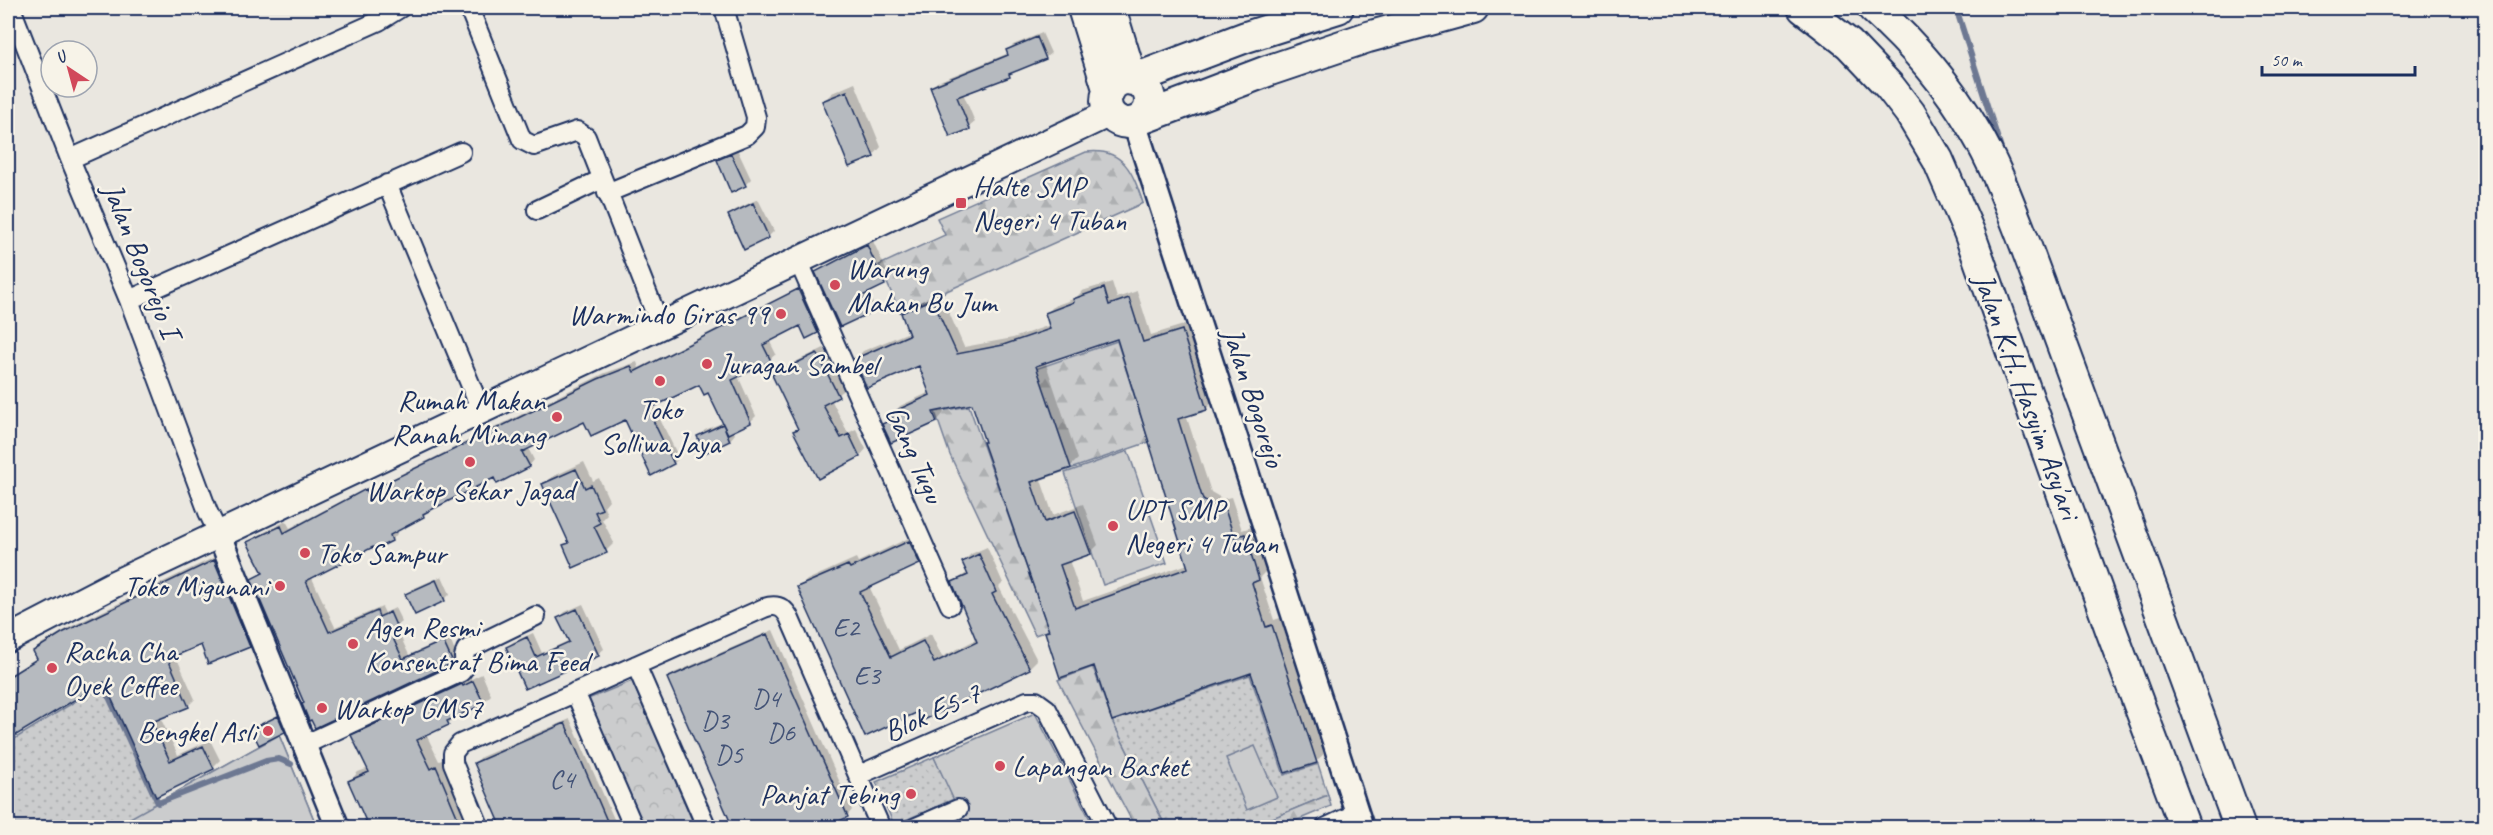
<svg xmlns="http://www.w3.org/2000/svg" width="2493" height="835" font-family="Caveat,sans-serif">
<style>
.grass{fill:url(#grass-dots);stroke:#737e96;stroke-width:1.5}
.forest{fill:url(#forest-firs);stroke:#737e96;stroke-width:1.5}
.park{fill:url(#park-crowns);stroke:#737e96;stroke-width:1.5}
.garden{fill:#cbcccd;stroke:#737e96;stroke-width:1.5}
.shadow{fill:#0003;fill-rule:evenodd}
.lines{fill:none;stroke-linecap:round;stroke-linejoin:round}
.stream{stroke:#6d7892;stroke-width:6}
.building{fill:#b6babf;stroke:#1b2f5e;stroke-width:1.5;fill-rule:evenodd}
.minor-casing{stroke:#1b2f5e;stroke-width:22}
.tertiary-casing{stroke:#1b2f5e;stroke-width:27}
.secondary-casing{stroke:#1b2f5e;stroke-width:30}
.trunk-casing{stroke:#1b2f5e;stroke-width:34}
.minor{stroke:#f7f3e8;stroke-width:18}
.tertiary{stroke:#f7f3e8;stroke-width:22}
.secondary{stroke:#f7f3e8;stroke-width:26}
.trunk{stroke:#f7f3e8;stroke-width:30}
.poi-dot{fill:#d1495b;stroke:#f7f3e8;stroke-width:2}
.labels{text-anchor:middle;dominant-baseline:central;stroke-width:5;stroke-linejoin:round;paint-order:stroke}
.number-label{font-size:27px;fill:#425276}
.poi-label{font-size:30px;fill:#1b2f5e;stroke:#f7f3e8;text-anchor:start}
.street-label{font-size:30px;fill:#1b2f5e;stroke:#f7f3e8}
</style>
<defs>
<pattern id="grass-dots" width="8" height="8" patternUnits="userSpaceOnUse" patternTransform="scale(1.5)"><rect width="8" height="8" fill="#cbcccd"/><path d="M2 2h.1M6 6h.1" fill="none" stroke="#aeb0b2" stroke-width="1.8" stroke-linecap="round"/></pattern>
<pattern id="forest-firs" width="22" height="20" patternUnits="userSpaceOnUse" patternTransform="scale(1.5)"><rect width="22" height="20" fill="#cbcccd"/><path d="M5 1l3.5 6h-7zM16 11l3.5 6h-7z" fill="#aeb0b2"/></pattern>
<pattern id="park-crowns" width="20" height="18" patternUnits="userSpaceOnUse" patternTransform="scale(1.5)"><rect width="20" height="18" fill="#cbcccd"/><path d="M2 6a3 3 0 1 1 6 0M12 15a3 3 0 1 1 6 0" fill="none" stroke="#aeb0b2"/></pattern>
</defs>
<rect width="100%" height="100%" fill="#eae7e0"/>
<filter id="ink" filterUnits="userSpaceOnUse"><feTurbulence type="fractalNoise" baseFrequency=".0167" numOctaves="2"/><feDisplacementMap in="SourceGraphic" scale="12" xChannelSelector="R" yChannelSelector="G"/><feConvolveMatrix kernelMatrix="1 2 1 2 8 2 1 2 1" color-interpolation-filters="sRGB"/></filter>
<g filter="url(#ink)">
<!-- grass -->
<path class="grass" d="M 1250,675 L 1284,775 L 1318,764 L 1328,795 L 1251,827 L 1166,827 L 1112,721 Z
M 103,684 L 157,803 L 279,735 L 317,827 L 8,828 L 8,743 Z
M 934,757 L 954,799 L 894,825 L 876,782 Z"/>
<!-- forest -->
<path class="forest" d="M 1086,152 C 1124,147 1133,173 1143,203 L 900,312 L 879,265 L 945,235 L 937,218 Z
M 1117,341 L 1149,442 L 1032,482 L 1003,397 L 1015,376 Z
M 969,406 L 1049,630 L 1035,635 L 950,455 L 935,412 Z
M 1093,667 L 1112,721 L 1166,827 L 1135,827 L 1058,680 Z
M 1328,795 L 1331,806 L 1281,827 L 1251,827 Z"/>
<!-- park -->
<path class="park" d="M 632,681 L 695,827 L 644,827 L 588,699 Z"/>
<!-- garden -->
<path class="garden" d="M 1128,451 L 1167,563 L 1103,585 L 1065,473 Z
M 1035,713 L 1094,827 L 947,827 L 963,820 L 934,757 Z
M 279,735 L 317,827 L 114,827 Z
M 1255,746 L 1277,797 L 1247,810 L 1226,758 Z"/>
<!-- shadow -->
<path class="shadow" d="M 1042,33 L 1051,53 L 1045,58 L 1014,70 L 1009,76 L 963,93 L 975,122 L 969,127 L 951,135 L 931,88 L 937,82 L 1009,53 L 1008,50 L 1013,45 Z
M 855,83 L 881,147 L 873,156 L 824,101 L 832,93 Z
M 737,149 L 751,179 L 745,185 L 718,160 L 724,155 Z
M 758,199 L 774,231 L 768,237 L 730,215 L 735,210 Z
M 873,241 L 890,278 L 884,284 L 867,291 L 874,306 L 869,312 L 817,272 L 823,267 Z
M 1112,282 L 1117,298 L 1137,291 L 1151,335 L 1190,323 L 1214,401 L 1206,409 L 1186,415 L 1211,492 L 1223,499 L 1231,497 L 1242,530 L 1252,527 L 1266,571 L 1260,577 L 1274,620 L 1280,618 L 1324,754 L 1316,761 L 1252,671 L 1095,664 L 1046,633 L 1050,629 L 973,403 L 942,408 L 944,413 L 937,421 L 892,441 L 884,424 L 900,406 L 930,392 L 920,364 L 856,359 L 863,351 L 909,332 L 903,314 L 911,306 L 940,292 L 964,347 L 1013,338 L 1050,325 L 1046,314 L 1054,306 L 1076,298 L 1082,291 ZM 1118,337 L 1188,564 L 1083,601 L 1069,560 L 1090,553 L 1098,545 L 1083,504 L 1053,515 L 1040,477 L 1070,467 L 1078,459 L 1045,361 Z
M 804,285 L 823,327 L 817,332 L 801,324 L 769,340 L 776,354 L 770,359 L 738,376 L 756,416 L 750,422 L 733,430 L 735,434 L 730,440 L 706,451 L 699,436 L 705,430 L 724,422 L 709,391 L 700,383 L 653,405 L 679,458 L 674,463 L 652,474 L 626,418 L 585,420 L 528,448 L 534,460 L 529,466 L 495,476 L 430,509 L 423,516 L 395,530 L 397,534 L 392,540 L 374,545 L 311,576 L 335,627 L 382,607 L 385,613 L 395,608 L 402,622 L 396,627 L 409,655 L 449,637 L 457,657 L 452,662 L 310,719 L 253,579 L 263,571 L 249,542 L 255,537 L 286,521 L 290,528 L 372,485 L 373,488 L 605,373 L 637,362 L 639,368 Z
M 824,348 L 845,389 L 831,399 L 848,433 L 856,429 L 866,449 L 860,456 L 818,477 L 795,432 L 799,427 L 774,376 L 781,369 Z
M 584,462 L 593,481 L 599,478 L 609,500 L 604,506 L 607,514 L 602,519 L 614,543 L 606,551 L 565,546 L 570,541 L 544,485 L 552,477 Z
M 917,534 L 926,555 L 919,563 L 869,586 L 899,650 L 931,634 L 942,657 L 977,639 L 954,582 L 968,572 L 963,562 L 971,554 L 987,547 L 1003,583 L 999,587 L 1037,660 L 1029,668 L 918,710 L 799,588 L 807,580 L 856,558 L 858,562 Z
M 221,554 L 256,639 L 249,646 L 202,643 L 175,654 L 195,699 L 188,706 L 160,717 L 178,755 L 210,740 L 220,760 L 213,767 L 157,795 L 104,679 L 8,739 L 8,676 L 38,657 L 34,651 L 41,644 L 70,627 Z
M 442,576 L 450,594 L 445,599 L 415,613 L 407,595 L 412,589 Z
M 583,604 L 604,649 L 598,654 L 526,687 L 508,647 L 513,642 L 533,633 L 542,653 L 570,640 L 559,618 L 565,612 Z
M 773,630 L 852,810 L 847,816 L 669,678 L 674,673 Z
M 482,674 L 491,695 L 483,703 L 457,714 L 448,724 L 426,734 L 439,761 L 445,759 L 470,818 L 462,827 L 350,781 L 358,772 L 369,768 L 353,736 L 362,727 L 471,677 L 471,679 Z
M 284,712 L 289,726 L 284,731 L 253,729 L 259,724 Z
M 570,719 L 618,828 L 504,828 L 475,763 L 481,757 Z
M 1004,824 L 1005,828 L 995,828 Z"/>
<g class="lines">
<!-- stream -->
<path class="stream" d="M 1956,8 L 2001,149
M 103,684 L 158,803 L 266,761 L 279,759 L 291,764"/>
</g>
<!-- building -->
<path class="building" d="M 1037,37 L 1046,59 L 1009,74 L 1010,77 L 957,97 L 970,129 L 950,137 L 930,87 L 1008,55 L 1006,50 Z
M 847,91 L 874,157 L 849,167 L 822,101 Z
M 731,154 L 746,186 L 731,193 L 717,160 Z
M 753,203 L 769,238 L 744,250 L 728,215 Z
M 867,245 L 885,285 L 862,296 L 870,313 L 840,327 L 815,272 Z
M 1104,288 L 1109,305 L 1129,298 L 1143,342 L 1182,330 L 1207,410 L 1178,419 L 1203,500 L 1214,507 L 1223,503 L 1234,537 L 1245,534 L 1259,580 L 1252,583 L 1266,627 L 1272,625 L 1317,763 L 1285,773 L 1251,673 L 1112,721 L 1094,666 L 1060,678 L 1045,632 L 1049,631 L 983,442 L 985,442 L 972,404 L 933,412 L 937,422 L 891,443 L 882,424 L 893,419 L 891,413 L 930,395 L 919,366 L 867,388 L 854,359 L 909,335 L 901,313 L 932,299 L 957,354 L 1003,345 L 1050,329 L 1045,313 L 1074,302 L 1073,299 ZM 1117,339 L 1188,568 L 1075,608 L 1060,565 L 1091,554 L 1075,511 L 1045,522 L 1031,482 L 1071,468 L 1036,366 Z
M 798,289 L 818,333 L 806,339 L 800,326 L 763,345 L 771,361 L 732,380 L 751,423 L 728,434 L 708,393 L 704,395 L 699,385 L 651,408 L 648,410 L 674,464 L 651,476 L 625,420 L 591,436 L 584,422 L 522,452 L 530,467 L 497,484 L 494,478 L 423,514 L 424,517 L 390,535 L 392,541 L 374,550 L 373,547 L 306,581 L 329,632 L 377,611 L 379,617 L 390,612 L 397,628 L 390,632 L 403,659 L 443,641 L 453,663 L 315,728 L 311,720 L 309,721 L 302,704 L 304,703 L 251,579 L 263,573 L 247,542 L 281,526 L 284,533 L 366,489 L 367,492 L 598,379 L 631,366 L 634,372 Z
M 817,353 L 839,397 L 823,405 L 841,438 L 849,434 L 860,457 L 818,479 L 793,431 L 798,429 L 772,375 Z
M 723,424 L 730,441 L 705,453 L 697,436 Z
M 576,469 L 585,488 L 591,485 L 602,509 L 595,512 L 600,523 L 594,526 L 607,553 L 573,568 L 563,545 L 569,543 L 542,484 Z
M 909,541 L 920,564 L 860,592 L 891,657 L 923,641 L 934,663 L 977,642 L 952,582 L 968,575 L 962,562 L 979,554 L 996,592 L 992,594 L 1030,669 L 922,721 L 918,712 L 865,737 L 797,587 L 848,565 L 850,568 Z
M 214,560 L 250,647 L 208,664 L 201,645 L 168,659 L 189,707 L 152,722 L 170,761 L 203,746 L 214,769 L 156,797 L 104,682 L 8,740 L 8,677 L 37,659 L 33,651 L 62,633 Z
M 436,580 L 445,601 L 415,615 L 405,594 Z
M 577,609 L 599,656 L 525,689 L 506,647 L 527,637 L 536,657 L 569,642 L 557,618 Z
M 767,634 L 848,817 L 824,828 L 733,828 L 667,678 Z
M 473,681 L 484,704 L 447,721 L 449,725 L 417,740 L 431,769 L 436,766 L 462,828 L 369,828 L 348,781 L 369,772 L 351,735 L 462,684 L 463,686 Z
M 278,716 L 285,732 L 259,745 L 251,729 Z
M 565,723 L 610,828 L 502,828 L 474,763 Z"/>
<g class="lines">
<!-- minor casing -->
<g class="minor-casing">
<path id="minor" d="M 11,8 L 70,159 L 129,300 L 208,512 L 219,535
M 469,8 L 522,140 L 534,146 L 577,131 L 586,137 L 660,325
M 70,159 L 379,21 L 400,8
M 387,184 L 481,410
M 607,193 L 747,135 L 755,127 L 756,117 L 724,8
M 537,210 L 602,179
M 798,260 L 950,605
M 129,300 L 461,152
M 636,665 L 707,828
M 575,692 L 634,828
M 304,745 L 461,672 L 465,667 L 464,657 L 466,650 L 536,616
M 859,775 L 1027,701 L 1036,701 L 1047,709 L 1108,828
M 480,828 L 453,763 L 453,753 L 460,744 L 764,608 C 776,604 783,606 789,617 L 881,828
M 914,828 L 958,809
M 1325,828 L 1357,813"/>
</g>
<!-- tertiary casing -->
<g class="tertiary-casing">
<path id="tertiary" d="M 1134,122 L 1362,828
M 219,535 L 338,828"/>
</g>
<!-- secondary casing -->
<g class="secondary-casing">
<path id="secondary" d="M 8,639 L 114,584 L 1110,113"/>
</g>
<!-- trunk casing -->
<g class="trunk-casing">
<path id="trunk" d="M 1083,8 L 1109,92
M 1110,8 L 1132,80 L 1246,37 L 1338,8
M 1803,8 L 1849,44 L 1890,87 L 1910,113 L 1938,160 L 1969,232 L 2111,630 L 2185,828
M 1873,8 C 1912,43 1948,84 1975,131 C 1996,166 2010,206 2025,244 L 2240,828
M1106 101a22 22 0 1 1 44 0a22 22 0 1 1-44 0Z
M 1141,119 L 1270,70 L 1368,37 L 1473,8"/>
</g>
<!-- minor -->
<use href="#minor" class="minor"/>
<!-- tertiary -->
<use href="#tertiary" class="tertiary"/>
<!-- secondary -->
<use href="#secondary" class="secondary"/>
<!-- trunk -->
<use href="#trunk" class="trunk"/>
</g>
</g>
<!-- markers -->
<g class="poi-dot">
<rect x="955" y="197" width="12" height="12" rx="3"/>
<circle cx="835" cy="285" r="6"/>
<circle cx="781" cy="314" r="6"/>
<circle cx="707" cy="364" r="6"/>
<circle cx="660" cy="381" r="6"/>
<circle cx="557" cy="417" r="6"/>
<circle cx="470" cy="462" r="6"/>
<circle cx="1113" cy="526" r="6"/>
<circle cx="305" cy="553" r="6"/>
<circle cx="280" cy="586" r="6"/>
<circle cx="353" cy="644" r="6"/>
<circle cx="52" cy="668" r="6"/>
<circle cx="322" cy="708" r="6"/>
<circle cx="268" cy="731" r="6"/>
<circle cx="1000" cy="766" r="6"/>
<circle cx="911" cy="794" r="6"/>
</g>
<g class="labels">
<!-- number labels -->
<g class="number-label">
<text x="846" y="627">E2</text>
<text x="867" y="675">E3</text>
<text x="766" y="698">D4</text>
<text x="715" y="720">D3</text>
<text x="781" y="732">D6</text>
<text x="729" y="754">D5</text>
<text x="562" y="779">C4</text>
</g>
<!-- poi labels -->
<g class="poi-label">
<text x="973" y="186">Halte SMP<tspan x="973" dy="34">Negeri 4 Tuban</tspan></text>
<text x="847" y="268">Warung<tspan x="847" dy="34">Makan Bu Jum</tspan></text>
<text x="769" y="314" text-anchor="end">Warmindo Giras 99</text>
<text x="719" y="364">Juragan Sambel</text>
<text x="545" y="400" text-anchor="end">Rumah Makan<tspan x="545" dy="34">Ranah Minang</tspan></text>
<text x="660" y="409" text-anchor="middle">Toko<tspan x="660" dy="34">Solliwa Jaya</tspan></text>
<text x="470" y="490" text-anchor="middle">Warkop Sekar Jagad</text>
<text x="1125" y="509">UPT SMP<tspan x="1125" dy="34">Negeri 4 Tuban</tspan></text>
<text x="317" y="553">Toko Sampur</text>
<text x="268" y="586" text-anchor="end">Toko Migunani</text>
<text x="365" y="627">Agen Resmi<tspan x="365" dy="34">Konsentrat Bima Feed</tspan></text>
<text x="64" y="651">Racha Cha<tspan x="64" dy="34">Oyek Coffee</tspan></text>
<text x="334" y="708">Warkop GM57</text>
<text x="256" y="731" text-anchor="end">Bengkel Asli</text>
<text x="1012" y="766">Lapangan Basket</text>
<text x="899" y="794" text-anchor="end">Panjat Tebing</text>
</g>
<!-- street labels -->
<g class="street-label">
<text transform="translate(142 260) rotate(68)">Jalan Bogorejo I</text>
<text transform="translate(2027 396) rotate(70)">Jalan K.H. Hasyim Asy'ari</text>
<text transform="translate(1254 397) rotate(72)">Jalan Bogorejo</text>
<text transform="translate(915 454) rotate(66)">Gang Tugu</text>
<text transform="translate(932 712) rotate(-24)">Blok E5-7</text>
</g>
</g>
<!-- margin -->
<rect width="2493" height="835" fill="none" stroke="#f7f3e8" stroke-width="30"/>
<rect x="15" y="15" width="2463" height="805" fill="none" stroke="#1b2f5e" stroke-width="2" filter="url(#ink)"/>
<!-- north arrow -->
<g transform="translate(69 69) rotate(324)"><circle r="28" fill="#f7f3e8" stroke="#9fa5b1" stroke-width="1.5"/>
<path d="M0-4.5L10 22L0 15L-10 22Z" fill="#d1495b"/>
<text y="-9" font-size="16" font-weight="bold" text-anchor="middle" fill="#1b2f5e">U</text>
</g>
<!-- scale -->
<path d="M2262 66v9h153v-9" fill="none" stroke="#1b2f5e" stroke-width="3"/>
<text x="2271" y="66" font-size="18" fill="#1b2f5e" stroke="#f7f3e8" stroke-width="4.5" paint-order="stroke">50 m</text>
</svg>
